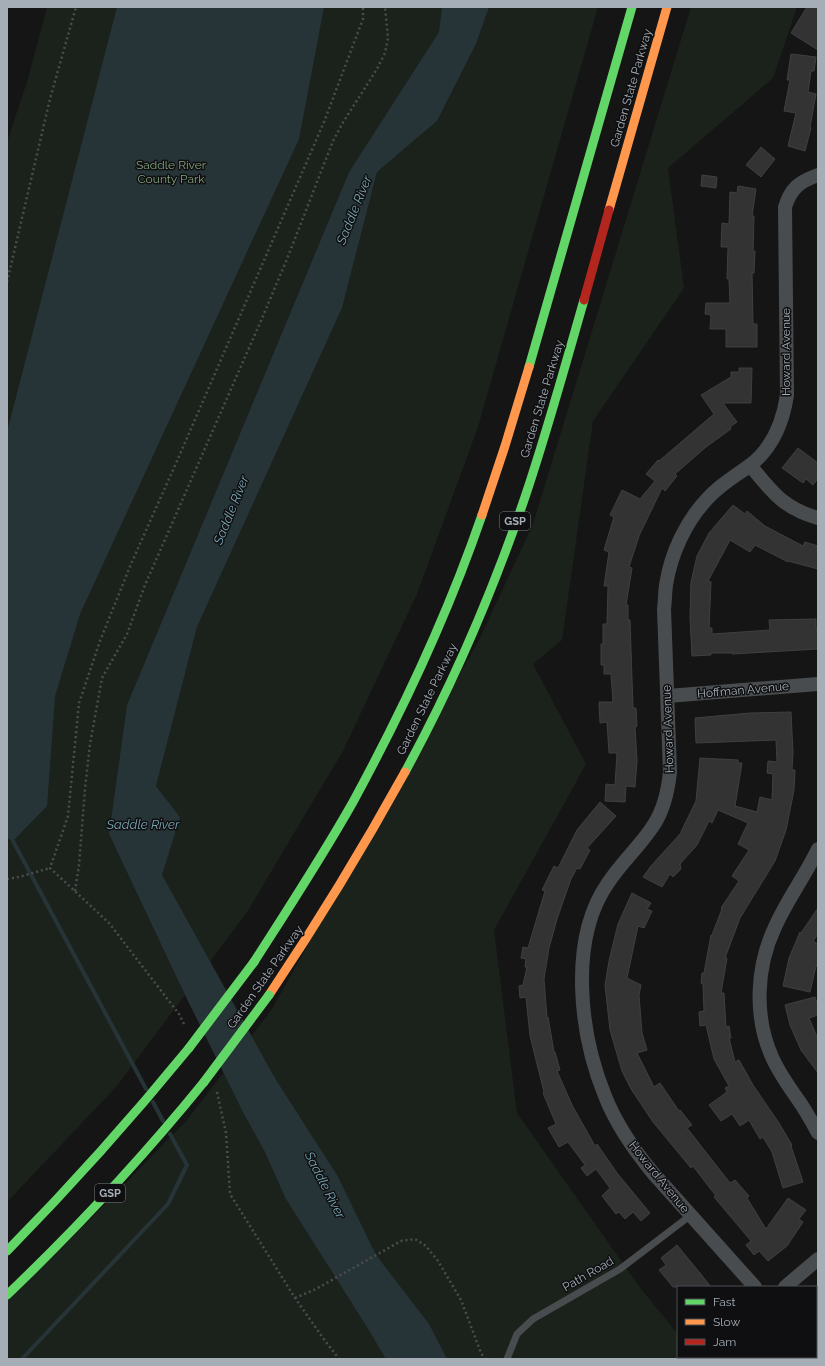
<svg xmlns="http://www.w3.org/2000/svg" width="825" height="1366" font-family="Raleway,sans-serif">
<style>
.green{fill:#1b221b}
.water{fill:#273437}
.lines{fill:none;stroke-linecap:round;stroke-linejoin:round}
.stream{stroke:#273437;stroke-width:4}
.building{fill:#333334;stroke:#3d4041}
.path{stroke:#4b4c50;stroke-width:2.5;stroke-dasharray:2 3;stroke-linecap:butt}
.lane{stroke:#494c4e;stroke-width:7}
.street{stroke:#494c4e;stroke-width:14}
.fast{stroke:#63d668;stroke-width:9}
.slow{stroke:#ff974d;stroke-width:9}
.jam{stroke:#b3261e;stroke-width:9}
.fast-bridge{stroke:#63d668;stroke-width:9}
.labels{text-anchor:middle;dominant-baseline:central;stroke-width:3;stroke-linejoin:round;paint-order:stroke}
.shield{fill:#0f0f11;stroke:#787e85;stroke-width:1}
.shield-label{font-size:11px;font-weight:bold;fill:#a5aeb7}
.street-label{font-size:12px;fill:#a5aeb7;stroke:#0f0f11}
.park-label{font-size:12px;fill:#81a37b;stroke:#0f0f11}
.water-label{font-size:13px;font-style:italic;fill:#79a6b4;stroke:#0f0f11}
</style>
<rect width="100%" height="100%" fill="#151515"/>
<!-- green -->
<path class="green" d="M 47,7 L 442,7 L 439,32 L 349,172 L 127,705 L 109,834 L 185,995 L 117,1086 L 7,1202 L 7,142 L 27,82 Z
M 489,7 L 598,7 L 478,427 L 417,594 L 343,751 L 249,909 L 210,962 L 161,875 L 180,817 L 156,786 L 197,627 L 342,308 L 377,172 L 437,121 L 476,44 Z
M 691,7 L 797,7 L 773,78 L 668,168 L 684,288 L 593,421 L 562,640 L 533,664 L 586,764 L 494,930 L 517,1113 L 641,1289 L 678,1334 L 678,1357 L 698,1357 L 700,1359 L 7,1359 L 7,1296 L 56,1254 L 187,1120 L 272,1009 L 480,638 L 533,524 Z"/>
<!-- water -->
<path class="water" d="M 117,7 L 324,7 L 299,139 L 80,614 L 55,696 L 47,806 L 13,841 L 7,838 L 7,432 Z
M 442,7 L 489,7 L 476,44 L 437,121 L 377,172 L 342,308 L 197,627 L 156,786 L 180,817 L 162,875 L 276,1080 L 337,1175 L 376,1255 L 429,1324 L 447,1359 L 386,1359 L 367,1327 L 286,1199 L 264,1150 L 244,1114 L 185,995 L 109,834 L 127,705 L 349,172 L 439,32 Z"/>
<g class="lines">
<!-- stream -->
<path class="stream" d="M 13,841 L 146,1089
M 153,1102 L 163,1121
M 22,1359 L 168,1204 L 187,1165 L 170,1134"/>
</g>
<!-- building -->
<path class="building" d="M 807,7 L 818,7 L 818,50 L 791,33 Z
M 791,54 L 816,57 L 814,71 L 811,71 L 808,92 L 816,94 L 810,127 L 811,128 L 805,151 L 788,146 L 796,113 L 784,111 L 790,80 L 787,80 Z
M 761,147 L 775,159 L 761,177 L 746,165 Z
M 702,175 L 717,177 L 716,188 L 701,186 Z
M 738,186 L 756,189 L 752,216 L 754,216 L 753,251 L 755,251 L 754,273 L 752,273 L 753,324 L 757,324 L 757,347 L 726,347 L 726,329 L 710,329 L 711,315 L 705,314 L 706,303 L 730,303 L 729,279 L 727,279 L 728,247 L 721,247 L 722,223 L 729,224 L 730,192 L 737,193 Z
M 739,368 L 752,368 L 751,403 L 723,403 L 737,422 L 730,427 L 731,429 L 706,447 L 675,474 L 677,476 L 665,491 L 662,488 L 639,536 L 629,567 L 632,568 L 626,605 L 628,605 L 628,620 L 630,620 L 633,708 L 636,708 L 637,726 L 635,727 L 637,761 L 635,787 L 626,786 L 625,802 L 605,801 L 606,784 L 615,785 L 617,753 L 609,753 L 607,722 L 600,723 L 599,702 L 613,702 L 611,674 L 604,674 L 604,665 L 601,665 L 601,644 L 603,644 L 603,624 L 607,624 L 608,586 L 604,586 L 609,552 L 604,550 L 614,517 L 610,515 L 622,490 L 640,499 L 655,481 L 646,474 L 658,460 L 659,461 L 714,414 L 701,395 L 731,377 L 731,372 L 739,372 Z
M 798,448 L 818,463 L 818,478 L 813,485 L 806,479 L 803,483 L 782,468 Z
M 733,505 L 745,514 L 747,511 L 765,526 L 803,546 L 805,542 L 818,546 L 818,569 L 788,561 L 788,562 L 755,545 L 750,552 L 730,540 L 708,581 L 711,582 L 709,628 L 712,628 L 712,634 L 770,630 L 769,620 L 816,619 L 816,628 L 818,628 L 818,649 L 732,654 L 732,653 L 711,653 L 711,655 L 692,656 L 690,617 L 691,582 L 697,556 L 709,533 Z
M 791,712 L 793,753 L 792,770 L 795,770 L 794,790 L 786,830 L 775,861 L 740,918 L 725,958 L 727,958 L 721,993 L 724,993 L 726,1027 L 729,1026 L 731,1038 L 729,1038 L 735,1062 L 739,1060 L 753,1085 L 779,1123 L 792,1145 L 791,1146 L 803,1182 L 783,1188 L 772,1152 L 763,1137 L 760,1139 L 749,1120 L 740,1126 L 732,1114 L 721,1121 L 709,1105 L 727,1092 L 725,1088 L 729,1086 L 714,1059 L 706,1025 L 700,1026 L 699,1012 L 704,1011 L 703,984 L 701,983 L 702,973 L 704,973 L 711,935 L 712,935 L 722,909 L 721,908 L 739,881 L 732,876 L 749,850 L 738,844 L 748,823 L 718,810 L 712,823 L 709,821 L 697,845 L 680,864 L 681,869 L 673,877 L 670,874 L 662,887 L 643,877 L 651,866 L 680,834 L 696,801 L 700,758 L 738,760 L 738,763 L 742,763 L 735,806 L 757,812 L 760,797 L 772,800 L 773,774 L 767,773 L 768,761 L 777,762 L 776,740 L 696,743 L 695,718 L 750,713 Z
M 600,802 L 616,816 L 587,848 L 590,850 L 580,869 L 577,868 L 571,879 L 557,919 L 549,948 L 544,979 L 547,1018 L 548,1017 L 554,1052 L 555,1052 L 560,1070 L 557,1071 L 572,1105 L 595,1146 L 597,1144 L 617,1173 L 650,1213 L 641,1221 L 633,1212 L 625,1219 L 619,1212 L 616,1214 L 602,1196 L 610,1188 L 596,1169 L 587,1176 L 581,1168 L 585,1165 L 568,1142 L 559,1147 L 548,1128 L 556,1124 L 543,1093 L 544,1092 L 530,1036 L 526,997 L 520,998 L 519,986 L 523,985 L 527,967 L 525,967 L 526,959 L 521,958 L 523,947 L 528,948 L 545,891 L 542,890 L 554,866 L 558,868 L 577,830 Z
M 632,893 L 651,903 L 647,909 L 652,911 L 644,928 L 638,926 L 627,978 L 641,985 L 639,995 L 642,1033 L 647,1050 L 637,1053 L 654,1087 L 660,1083 L 679,1111 L 680,1110 L 692,1125 L 687,1128 L 730,1183 L 735,1180 L 749,1196 L 747,1198 L 766,1229 L 788,1198 L 806,1210 L 799,1219 L 803,1222 L 787,1246 L 768,1261 L 759,1251 L 754,1255 L 746,1245 L 751,1241 L 714,1197 L 716,1196 L 693,1166 L 691,1168 L 653,1122 L 631,1089 L 622,1071 L 610,1030 L 605,985 L 609,961 L 618,924 Z
M 818,908 L 818,934 L 813,941 L 818,944 L 818,967 L 816,966 L 810,992 L 783,986 L 789,958 L 800,932 L 801,933 Z
M 815,997 L 818,1006 L 818,1015 L 809,1018 L 818,1039 L 818,1073 L 801,1050 L 790,1025 L 785,1005 Z
M 677,1245 L 700,1273 L 711,1287 L 673,1287 L 659,1270 L 666,1265 L 661,1258 Z"/>
<g class="lines">
<!-- path -->
<path class="path" d="M 7,282 L 50,99 L 76,7
M 7,879 L 19,877 L 50,868
M 75,891 L 79,865 L 85,789 L 90,744 L 102,678 L 127,634 L 145,585 L 260,323 L 287,259 L 333,141 L 342,124 L 377,69 L 385,53 L 388,38 L 385,7
M 184,1024 L 179,1014 L 109,923 L 50,868 L 68,816 L 79,703 L 100,641 L 131,564 L 177,461 L 324,122 L 363,19 L 363,7
M 217,1092 L 226,1133 L 230,1194 L 295,1298 L 323,1338 L 339,1359
M 295,1298 L 316,1289 L 401,1241 L 415,1239 L 426,1246 L 438,1261 L 461,1300 L 481,1353 L 485,1359"/>
<!-- lane -->
<path class="lane" d="M 507,1359 L 517,1334 L 533,1319 L 620,1269 L 691,1215"/>
<!-- street -->
<path class="street" d="M 750,465 C 772,492 783,508 818,518
M 668,696 L 818,684
M 818,849 C 805,876 787,900 775,927 C 756,967 754,1017 772,1057 C 779,1073 789,1087 799,1101 C 806,1111 812,1122 818,1133
M 755,1287 L 653,1173 C 634,1150 616,1124 605,1096 C 580,1035 568,940 608,883 C 621,863 640,846 653,826 C 664,810 668,791 670,772 L 664,609 C 665,601 665,593 666,585 C 671,553 686,521 708,498 C 721,484 734,477 749,466 C 772,449 783,422 787,395 L 785,207 C 791,188 799,182 818,175
M 785,1287 L 818,1259
M 816,1346 L 818,1347"/>
<!-- fast -->
<path class="fast" d="M 529,367 L 632,7
M 405,772 C 453,684 493,591 525,497 C 547,432 565,366 584,300
M 254,962 C 288,909 322,857 353,802 C 403,710 448,614 482,515
M 7,1251 C 71,1186 131,1119 189,1048
M 7,1295 C 77,1228 143,1157 204,1082"/>
<!-- slow -->
<path class="slow" d="M 609,210 L 667,7
M 482,515 L 505,446 L 529,367
M 269,995 C 318,922 363,848 405,772"/>
<!-- jam -->
<path class="jam" d="M 584,300 L 609,210"/>
<!-- fast-bridge -->
<path class="fast-bridge" d="M 189,1048 L 254,962
M 204,1082 L 269,995"/>
</g>
<g class="labels">
<!-- shield labels -->
<g class="shield">
<rect x="500" y="512" width="30" height="18" rx="3"/>
<rect x="95" y="1184" width="30" height="18" rx="3"/>
</g>
<g class="shield-label">
<text x="515" y="521">GSP</text>
<text x="110" y="1193">GSP</text>
</g>
<!-- street labels -->
<g class="street-label">
<text transform="translate(631 88) rotate(-74)">Garden State Parkway</text>
<text transform="translate(786 352) rotate(-90)">Howard Avenue</text>
<text transform="translate(542 399) rotate(-73)">Garden State Parkway</text>
<text transform="translate(743 690) rotate(-5)">Hoffman Avenue</text>
<text transform="translate(427 699) rotate(-64)">Garden State Parkway</text>
<text transform="translate(668 729) rotate(-92)">Howard Avenue</text>
<text transform="translate(265 977) rotate(-55)">Garden State Parkway</text>
<text transform="translate(659 1177) rotate(51)">Howard Avenue</text>
<text transform="translate(588 1274) rotate(-30)">Path Road</text>
</g>
<!-- park labels -->
<g class="park-label">
<text x="171" y="165">Saddle River<tspan x="171" dy="14">County Park</tspan></text>
</g>
<!-- water labels -->
<g class="water-label">
<text transform="translate(354 210) rotate(-68)">Saddle River</text>
<text transform="translate(231 510) rotate(-68)">Saddle River</text>
<text x="143" y="824">Saddle River</text>
<text transform="translate(325 1185) rotate(63)">Saddle River</text>
</g>
</g>
<!-- border -->
<rect width="825" height="1366" fill="none" stroke="#a5aeb7" stroke-width="16"/>
<!-- legend -->
<rect x="677" y="1286" width="140" height="72" fill="#0f0f11" stroke="#4b4f53"/>
<rect x="685" y="1299" width="20" height="6" fill="#63d668" stroke="#4b4f53"/>
<text x="713" y="1306" font-size="12" fill="#a5aeb7">Fast</text>
<rect x="685" y="1319" width="20" height="6" fill="#ff974d" stroke="#4b4f53"/>
<text x="713" y="1326" font-size="12" fill="#a5aeb7">Slow</text>
<rect x="685" y="1339" width="20" height="6" fill="#b3261e" stroke="#4b4f53"/>
<text x="713" y="1346" font-size="12" fill="#a5aeb7">Jam</text>
</svg>
